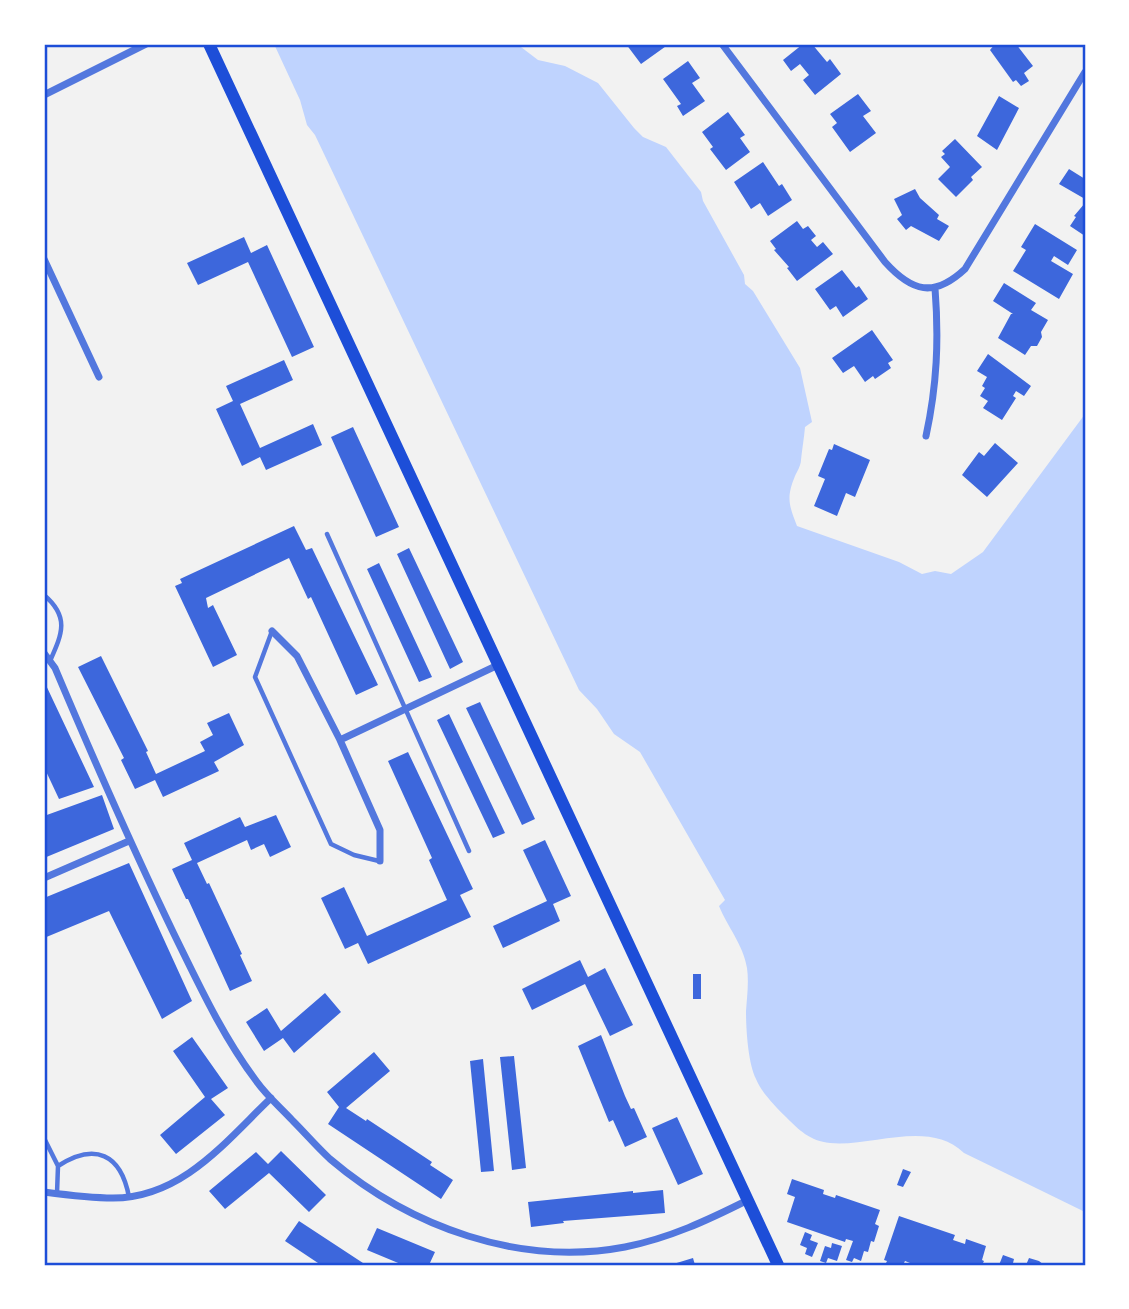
<svg xmlns="http://www.w3.org/2000/svg" width="1129" height="1309" font-family="'Source Sans 3',sans-serif">
<style>
.water{fill:#bfd3fe}
.building{fill:#3d67dc}
.lines{fill:none;stroke-linecap:round;stroke-linejoin:round}
.service{stroke:#5277de;stroke-width:4.5}
.minor{stroke:#5277de;stroke-width:7}
.secondary{stroke:#1d4ed8;stroke-width:12}
.neatline{fill:none;stroke:#1d4ed8;stroke-width:2.5}
</style>
<rect width="100%" height="100%" fill="#f2f2f2"/>
<!-- water -->
<path class="water" d="M 274,44 L 517,44 L 538,60 L 565,66 L 598,83 L 634,128 L 643,137 L 666,147 L 701,192 L 703,201 L 744,275 L 745,284 L 753,291 L 800,368 L 812,422 L 805,427 C 804,439 802,449 801,460 C 801,465 797,472 795,476 C 786,498 789,505 797,526 L 899,562 L 922,574 L 935,571 L 951,574 L 983,552 L 1085,414 L 1085,1212 L 964,1153 C 929,1119 873,1147 830,1143 C 810,1141 799,1130 786,1117 C 776,1107 761,1092 756,1079 C 748,1063 746,1029 746,1011 C 747,997 749,982 747,968 C 743,944 728,928 719,906 L 725,900 L 640,752 L 614,734 L 597,709 L 579,690 L 315,135 L 307,125 L 300,100 Z"/>
<!-- building -->
<path class="building" d="M 626,44 L 669,44 L 641,64 Z
M 803,44 L 812,44 L 827,62 L 830,59 L 841,74 L 815,95 L 803,80 L 809,75 L 800,64 L 791,71 L 783,60 Z
M 995,44 L 1016,44 L 1033,66 L 1024,73 L 1029,81 L 1021,86 L 1016,80 L 1013,82 L 990,50 Z
M 688,61 L 700,78 L 692,83 L 705,101 L 683,116 L 677,106 L 681,104 L 663,79 Z
M 858,94 L 871,111 L 863,116 L 876,133 L 850,152 L 832,127 L 837,123 L 830,114 Z
M 999,96 L 1019,108 L 997,150 L 977,136 Z
M 728,112 L 745,135 L 740,138 L 750,152 L 726,170 L 710,149 L 713,147 L 702,132 Z
M 955,139 L 982,167 L 971,177 L 973,180 L 956,197 L 938,179 L 950,167 L 941,157 L 945,154 L 942,151 Z
M 763,162 L 779,186 L 782,184 L 792,200 L 768,216 L 760,203 L 751,209 L 734,182 Z
M 1069,169 L 1085,179 L 1085,199 L 1059,184 Z
M 915,189 L 920,198 L 939,215 L 937,219 L 949,226 L 939,241 L 911,226 L 906,230 L 897,219 L 902,215 L 894,199 Z
M 1085,203 L 1085,236 L 1070,226 L 1076,217 L 1074,216 Z
M 797,221 L 803,229 L 808,226 L 816,236 L 811,240 L 817,247 L 823,242 L 833,254 L 797,281 L 787,268 L 789,267 L 774,250 L 776,249 L 770,241 Z
M 1035,224 L 1077,250 L 1068,265 L 1054,256 L 1051,261 L 1073,274 L 1059,299 L 1013,271 L 1026,250 L 1021,247 Z
M 244,237 L 251,253 L 267,245 L 314,347 L 292,357 L 248,262 L 198,285 L 187,263 Z
M 842,270 L 856,288 L 859,286 L 868,299 L 843,317 L 836,306 L 830,310 L 815,289 Z
M 1004,283 L 1036,303 L 1031,310 L 1048,320 L 1041,332 L 1042,337 L 1037,346 L 1031,346 L 1025,355 L 998,338 L 1011,314 L 1013,314 L 993,301 Z
M 872,330 L 893,360 L 888,363 L 891,368 L 875,379 L 873,376 L 865,382 L 854,366 L 843,373 L 832,358 Z
M 988,354 L 1031,386 L 1024,396 L 1016,391 L 1013,396 L 1016,398 L 1002,420 L 983,408 L 988,401 L 980,396 L 985,388 L 982,386 L 987,377 L 977,371 Z
M 284,360 L 293,380 L 240,404 L 260,448 L 313,424 L 322,445 L 266,470 L 260,457 L 242,466 L 216,409 L 233,401 L 226,386 Z
M 353,427 L 399,527 L 376,537 L 331,437 Z
M 995,443 L 1018,463 L 987,497 L 962,475 L 979,452 L 984,456 Z
M 834,444 L 870,460 L 855,497 L 846,493 L 837,516 L 814,506 L 825,479 L 818,476 L 829,449 L 832,450 Z
M 294,526 L 306,550 L 312,548 L 378,685 L 356,695 L 311,597 L 308,599 L 289,558 L 206,598 L 208,608 L 213,605 L 237,655 L 213,667 L 175,586 L 182,583 L 180,579 Z
M 409,548 L 463,662 L 450,669 L 397,554 Z
M 379,563 L 432,677 L 419,682 L 367,569 Z
M 101,656 L 148,751 L 146,752 L 156,774 L 205,751 L 200,742 L 213,735 L 207,723 L 229,713 L 244,745 L 214,762 L 219,771 L 163,797 L 155,780 L 135,789 L 121,760 L 124,758 L 78,667 Z
M 44,681 L 94,787 L 59,799 L 44,767 Z
M 480,702 L 535,819 L 522,825 L 466,708 Z
M 449,714 L 505,833 L 493,838 L 437,720 Z
M 408,752 L 473,889 L 460,895 L 471,917 L 368,964 L 358,943 L 345,949 L 321,898 L 344,887 L 367,936 L 447,900 L 429,860 L 432,858 L 388,761 Z
M 102,795 L 114,829 L 44,858 L 44,816 Z
M 276,815 L 291,847 L 270,857 L 264,844 L 251,850 L 247,840 L 197,863 L 207,884 L 209,883 L 242,954 L 240,955 L 252,981 L 230,991 L 188,899 L 186,899 L 172,869 L 192,860 L 184,843 L 240,817 L 245,827 Z
M 545,840 L 571,896 L 553,904 L 560,921 L 503,948 L 493,926 L 547,901 L 523,850 Z
M 129,863 L 192,1001 L 162,1019 L 109,911 L 44,938 L 44,898 Z
M 580,960 L 588,977 L 605,968 L 633,1025 L 610,1036 L 585,984 L 532,1010 L 522,989 Z
M 693,974 L 701,974 L 701,999 L 693,999 Z
M 325,993 L 341,1012 L 294,1053 L 283,1038 L 264,1051 L 246,1022 L 267,1008 L 281,1031 Z
M 601,1035 L 625,1096 L 631,1109 L 634,1108 L 647,1137 L 625,1147 L 613,1120 L 609,1122 L 578,1046 Z
M 192,1037 L 228,1088 L 211,1099 L 225,1115 L 176,1154 L 160,1135 L 205,1097 L 173,1051 Z
M 374,1052 L 390,1071 L 346,1108 L 366,1121 L 367,1119 L 432,1162 L 430,1165 L 453,1180 L 441,1199 L 328,1124 L 339,1107 L 327,1092 Z
M 514,1056 L 526,1168 L 512,1170 L 500,1057 Z
M 483,1059 L 494,1171 L 481,1172 L 470,1061 Z
M 677,1117 L 703,1174 L 678,1185 L 652,1128 Z
M 281,1151 L 326,1195 L 309,1212 L 269,1173 L 225,1209 L 209,1191 L 256,1152 L 268,1164 Z
M 903,1169 L 911,1172 L 903,1187 L 897,1185 Z
M 792,1179 L 824,1190 L 823,1194 L 835,1198 L 836,1195 L 880,1210 L 875,1224 L 879,1226 L 874,1242 L 871,1241 L 868,1252 L 864,1251 L 861,1261 L 854,1258 L 852,1262 L 846,1260 L 853,1241 L 846,1239 L 845,1242 L 787,1222 L 795,1197 L 787,1194 Z
M 663,1190 L 665,1213 L 563,1221 L 564,1223 L 531,1227 L 528,1202 L 633,1191 L 633,1193 Z
M 899,1216 L 955,1235 L 953,1240 L 965,1244 L 966,1239 L 986,1246 L 982,1260 L 984,1261 L 982,1265 L 915,1265 L 905,1261 L 903,1265 L 885,1265 L 887,1261 L 884,1260 Z
M 299,1221 L 363,1263 L 362,1265 L 321,1265 L 285,1241 Z
M 377,1228 L 435,1252 L 429,1265 L 403,1265 L 367,1250 Z
M 805,1232 L 812,1235 L 810,1240 L 818,1243 L 812,1257 L 805,1254 L 807,1248 L 800,1245 Z
M 832,1243 L 842,1246 L 837,1261 L 828,1258 L 826,1263 L 820,1261 L 825,1246 L 831,1248 Z
M 1003,1255 L 1014,1259 L 1013,1263 L 1018,1265 L 999,1265 Z
M 693,1258 L 695,1265 L 670,1265 Z
M 1029,1258 L 1039,1261 L 1044,1265 L 1026,1265 Z"/>
<g class="lines">
<!-- service -->
<path class="service" d="M 327,534 L 469,851
M 44,595 C 70,617 62,634 50,661
M 272,631 L 255,677 L 331,844 L 354,855 L 379,861
M 44,1138 L 58,1166 L 57,1193
M 58,1166 C 95,1142 121,1154 129,1197"/>
<!-- minor -->
<path class="minor" d="M 722,44 L 885,262 C 912,292 934,298 965,269 L 1085,72
M 44,95 L 146,44
M 44,259 L 99,377
M 926,436 C 937,385 939,340 935,288
M 272,631 L 297,656 L 340,740 L 380,830 L 380,861
M 44,653 L 55,668 C 93,758 132,847 174,934 C 199,985 223,1037 257,1082 C 267,1096 281,1108 293,1121 C 305,1133 317,1147 330,1159 C 410,1227 520,1267 625,1247 C 670,1238 708,1220 748,1200
M 340,740 L 498,665
M 44,878 L 129,841
M 44,1192 C 67,1195 90,1198 113,1198 C 182,1198 226,1141 271,1098"/>
<!-- secondary -->
<path class="secondary" d="M 209,44 L 778,1265"/>
</g>
<!-- border -->
<rect width="1129" height="1309" fill="none" stroke="#ffffff" stroke-width="91"/>
<rect x="46" y="46" width="1038" height="1218" class="neatline"/>
</svg>
